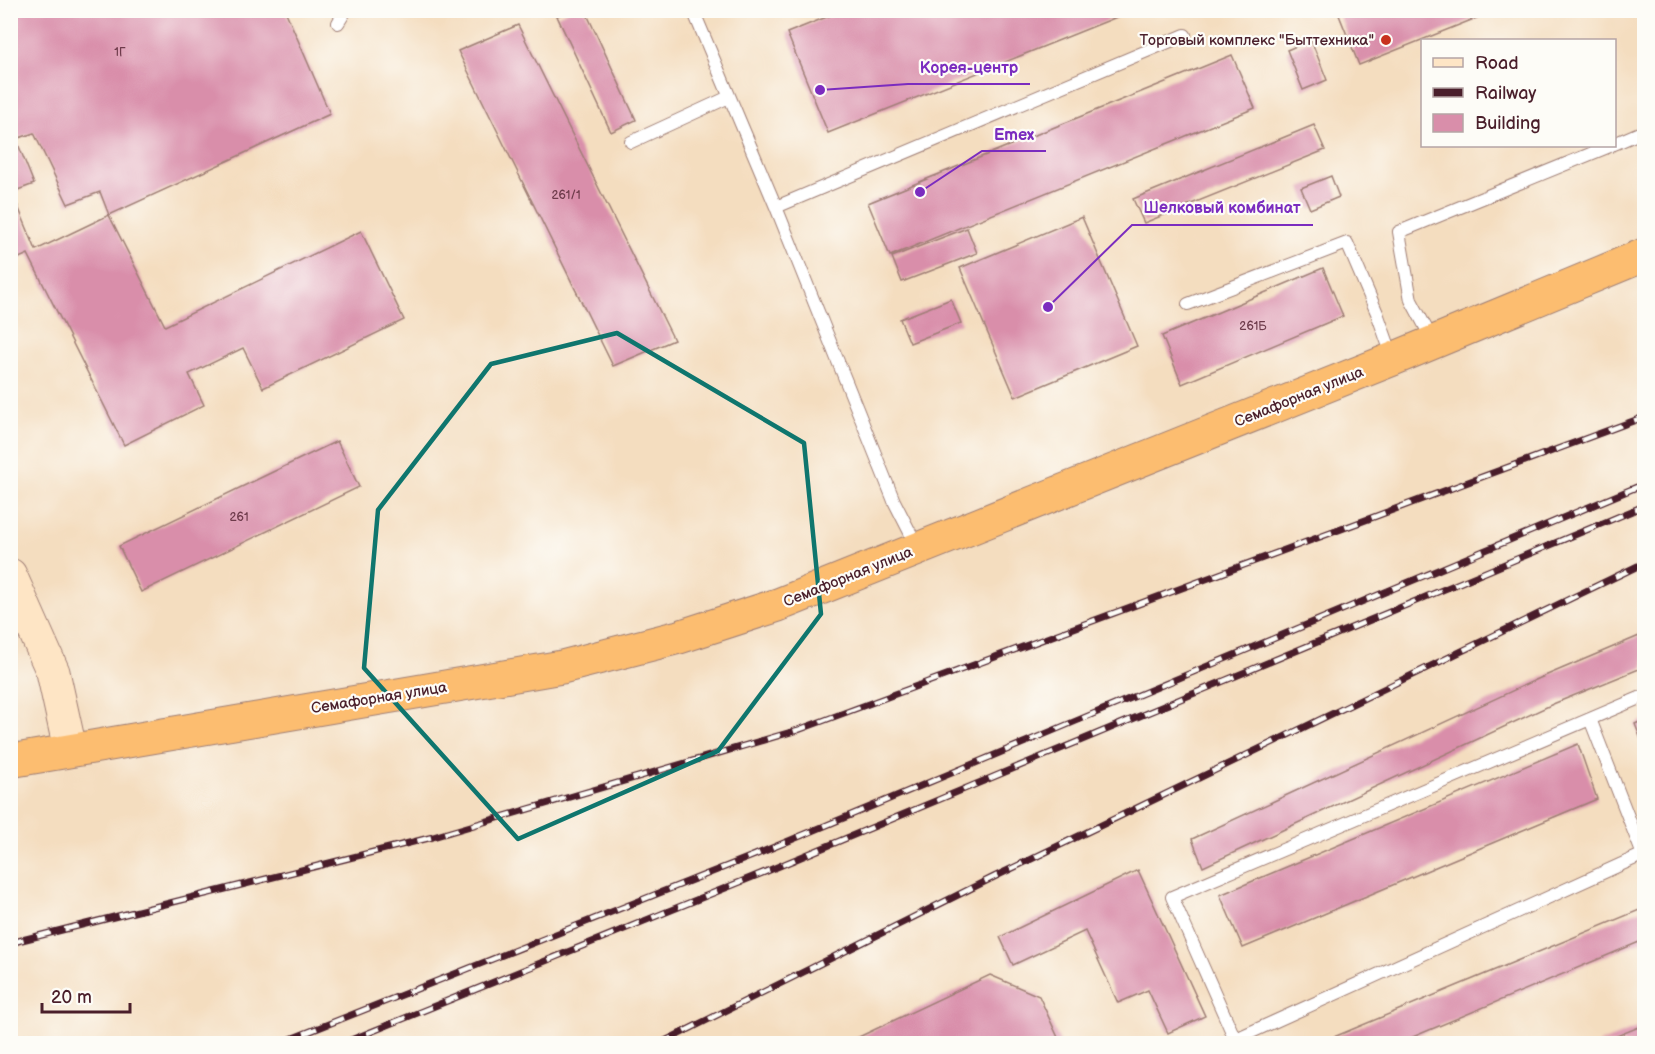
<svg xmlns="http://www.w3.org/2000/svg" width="1655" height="1054" font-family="'Balsamiq Sans',sans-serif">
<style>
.building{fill:#d98eaa;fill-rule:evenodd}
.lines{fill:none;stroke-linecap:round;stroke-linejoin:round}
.lane-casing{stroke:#9f7e75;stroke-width:14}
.secondary-casing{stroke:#9f7e75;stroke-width:35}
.highway-casing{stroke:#9f7e75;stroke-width:35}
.lane{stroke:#fff;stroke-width:12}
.secondary{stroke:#fee5c5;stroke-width:33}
.highway{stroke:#fcbd6f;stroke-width:33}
.rail-casing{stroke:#4a1f2b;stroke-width:7}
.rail{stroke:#fdfcf7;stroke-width:4.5;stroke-dasharray:14;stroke-linecap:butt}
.marked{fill:none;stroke:#0f766e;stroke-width:4.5;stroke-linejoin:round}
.poi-dot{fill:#c8321e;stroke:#fdfcf7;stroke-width:2}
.labels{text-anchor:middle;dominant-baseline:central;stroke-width:4.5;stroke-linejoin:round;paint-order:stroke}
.number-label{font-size:12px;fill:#6e3b4b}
.poi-label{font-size:15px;fill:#4a1f2b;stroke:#fdfcf7;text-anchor:end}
.street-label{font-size:15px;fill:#4a1f2b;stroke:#fdfcf7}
.leader{fill:none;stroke:#7b2cbf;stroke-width:2}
.callout-dot{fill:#7b2cbf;stroke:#fdfcf7;stroke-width:2}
.callout-label{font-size:16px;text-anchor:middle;font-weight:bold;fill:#7b2cbf;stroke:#fdfcf7;stroke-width:4.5;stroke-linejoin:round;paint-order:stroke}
</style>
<rect width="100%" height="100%" fill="#fdfcf7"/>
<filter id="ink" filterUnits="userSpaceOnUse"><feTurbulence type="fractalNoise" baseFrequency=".0167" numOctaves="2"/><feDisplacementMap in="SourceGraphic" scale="12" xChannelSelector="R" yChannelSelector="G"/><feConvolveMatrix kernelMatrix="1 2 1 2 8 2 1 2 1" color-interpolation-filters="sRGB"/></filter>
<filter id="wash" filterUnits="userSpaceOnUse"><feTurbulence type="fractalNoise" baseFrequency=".008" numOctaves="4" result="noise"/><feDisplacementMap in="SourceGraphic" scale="24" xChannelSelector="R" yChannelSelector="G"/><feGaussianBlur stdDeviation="1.35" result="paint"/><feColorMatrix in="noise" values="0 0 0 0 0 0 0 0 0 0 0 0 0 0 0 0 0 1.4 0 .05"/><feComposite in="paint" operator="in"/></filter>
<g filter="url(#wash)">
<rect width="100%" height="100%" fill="#f4ddbf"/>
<g id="blocks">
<!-- building -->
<path class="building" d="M 10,10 L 285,10 L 330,114 L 109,215 L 165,326 L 361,231 L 404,320 L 263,388 L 243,348 L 189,374 L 204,405 L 124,445 L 28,254 L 10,262 ZM 34,133 L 68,204 L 100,192 L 109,215 L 36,250 L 12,192 L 34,184 L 16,139 Z
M 570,10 L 585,10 L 636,120 L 611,132 L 557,16 Z
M 844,10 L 1132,10 L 1132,11 L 828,133 L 787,33 Z
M 1337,10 L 1494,10 L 1494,11 L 1359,65 Z
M 518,25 L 674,340 L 613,366 L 458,51 Z
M 1311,40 L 1327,80 L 1303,90 L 1287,50 Z
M 1232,55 L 1255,108 L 890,256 L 868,203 Z
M 1314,125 L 1325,150 L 1144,223 L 1133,199 Z
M 1331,176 L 1339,197 L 1310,209 L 1301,188 Z
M 1082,217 L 1137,346 L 1015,397 L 960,268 Z
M 967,228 L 977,253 L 902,282 L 892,257 Z
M 1323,268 L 1343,316 L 1182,384 L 1162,336 Z
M 951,299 L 961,323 L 910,343 L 900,319 Z
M 337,441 L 359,487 L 141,592 L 119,546 Z
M 1644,634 L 1644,667 L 1553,704 L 1203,867 L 1192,839 L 1540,678 Z
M 1644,720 L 1644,747 L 1635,724 Z
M 1578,744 L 1597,799 L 1243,948 L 1220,895 Z
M 1138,870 L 1205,1016 L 1168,1033 L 1148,990 L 1118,1003 L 1085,931 L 1013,965 L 1000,937 Z
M 1644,908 L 1644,940 L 1396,1044 L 1317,1044 Z
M 990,975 L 1039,996 L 1061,1044 L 844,1044 Z
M 1644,1025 L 1644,1044 L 1599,1044 L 1599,1043 Z"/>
</g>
</g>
<g filter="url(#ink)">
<use href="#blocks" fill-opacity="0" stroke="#9f7e75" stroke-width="1.5"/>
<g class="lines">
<!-- lane casing -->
<g class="lane-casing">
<path id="lane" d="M 693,10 L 776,207 L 894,501 L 918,548
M 338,23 L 346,10
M 631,142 L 729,97
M 1614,144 L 1644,131
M 776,207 L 1185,35
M 1188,304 L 1347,243 L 1377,313 L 1393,358
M 1433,341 L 1411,300 L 1399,232 L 1610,146
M 1590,719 L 1643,855
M 1235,1039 L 1172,897 L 1644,696
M 1225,1044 L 1644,854"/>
</g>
<!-- secondary casing -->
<g class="secondary-casing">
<path id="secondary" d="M 10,575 L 53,672 L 70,749"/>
</g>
<!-- highway casing -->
<g class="highway-casing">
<path id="highway" d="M 10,761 L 562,667 L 679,637 L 778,605 L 1393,359 L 1644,255"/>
</g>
<!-- lane -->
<use href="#lane" class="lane"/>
<!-- secondary -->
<use href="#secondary" class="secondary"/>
<!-- highway -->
<use href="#highway" class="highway"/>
<!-- rail casing -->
<g class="rail-casing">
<path id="rail" d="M 10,943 L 433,837 L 798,730 L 1644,417
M 278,1044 L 755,855 L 1644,484
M 341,1044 L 765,872 L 1644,506
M 659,1044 L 994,877 L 1644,563"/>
</g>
<!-- rail -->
<use href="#rail" class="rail"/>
</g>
</g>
<!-- marked area -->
<path class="marked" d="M 617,333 L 804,443 L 821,614 L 718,751 L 518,839 L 364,668 L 378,510 L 491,364 Z"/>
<!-- markers -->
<circle class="poi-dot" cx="1386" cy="40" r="6"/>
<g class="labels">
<!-- number labels -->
<g class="number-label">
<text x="120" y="52">1Г</text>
<text x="566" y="195">261/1</text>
<text x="1253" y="326">261Б</text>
<text x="239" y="517">261</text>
</g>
<!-- poi labels -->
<g class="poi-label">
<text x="1374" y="40">Торговый комплекс "Быттехника"</text>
</g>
<!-- street labels -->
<g class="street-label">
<text transform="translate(1299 397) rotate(-22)">Семафорная улица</text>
<text transform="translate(848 577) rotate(-22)">Семафорная улица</text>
<text transform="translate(379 698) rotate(-9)">Семафорная улица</text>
</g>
</g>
<!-- callouts -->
<path class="leader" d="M820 90L908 84H1030M920 192L982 151H1046M1048 307L1132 225H1313"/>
<g class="callout-dot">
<circle cx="820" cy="90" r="6"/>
<circle cx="920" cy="192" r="6"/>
<circle cx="1048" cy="307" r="6"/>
</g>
<g class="callout-label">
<text x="969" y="73">Корея-центр</text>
<text x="1014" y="140">Emex</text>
<text x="1222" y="213">Шелковый комбинат</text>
</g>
<!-- margin -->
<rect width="1655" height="1054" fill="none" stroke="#fdfcf7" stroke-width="36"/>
<!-- legend -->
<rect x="1421" y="39" width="195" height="108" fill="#fdfcf7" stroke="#b5a4a5" stroke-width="1.5"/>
<rect x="1433" y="58" width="30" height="9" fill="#fee5c5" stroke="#b5a4a5" stroke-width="1.5"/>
<text x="1475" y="69" font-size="18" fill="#4a1f2b">Road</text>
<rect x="1433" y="88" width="30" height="9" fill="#4a1f2b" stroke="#b5a4a5" stroke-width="1.5"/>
<text x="1475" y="99" font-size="18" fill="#4a1f2b">Railway</text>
<rect x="1433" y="114" width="30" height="18" fill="#d98eaa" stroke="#b5a4a5" stroke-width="1.5"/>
<text x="1475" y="129" font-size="18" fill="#4a1f2b">Building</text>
<!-- scale -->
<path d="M42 1003v9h88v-9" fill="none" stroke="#4a1f2b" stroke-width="3"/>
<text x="51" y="1003" font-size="18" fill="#4a1f2b" stroke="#fdfcf7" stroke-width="4.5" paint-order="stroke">20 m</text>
</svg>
